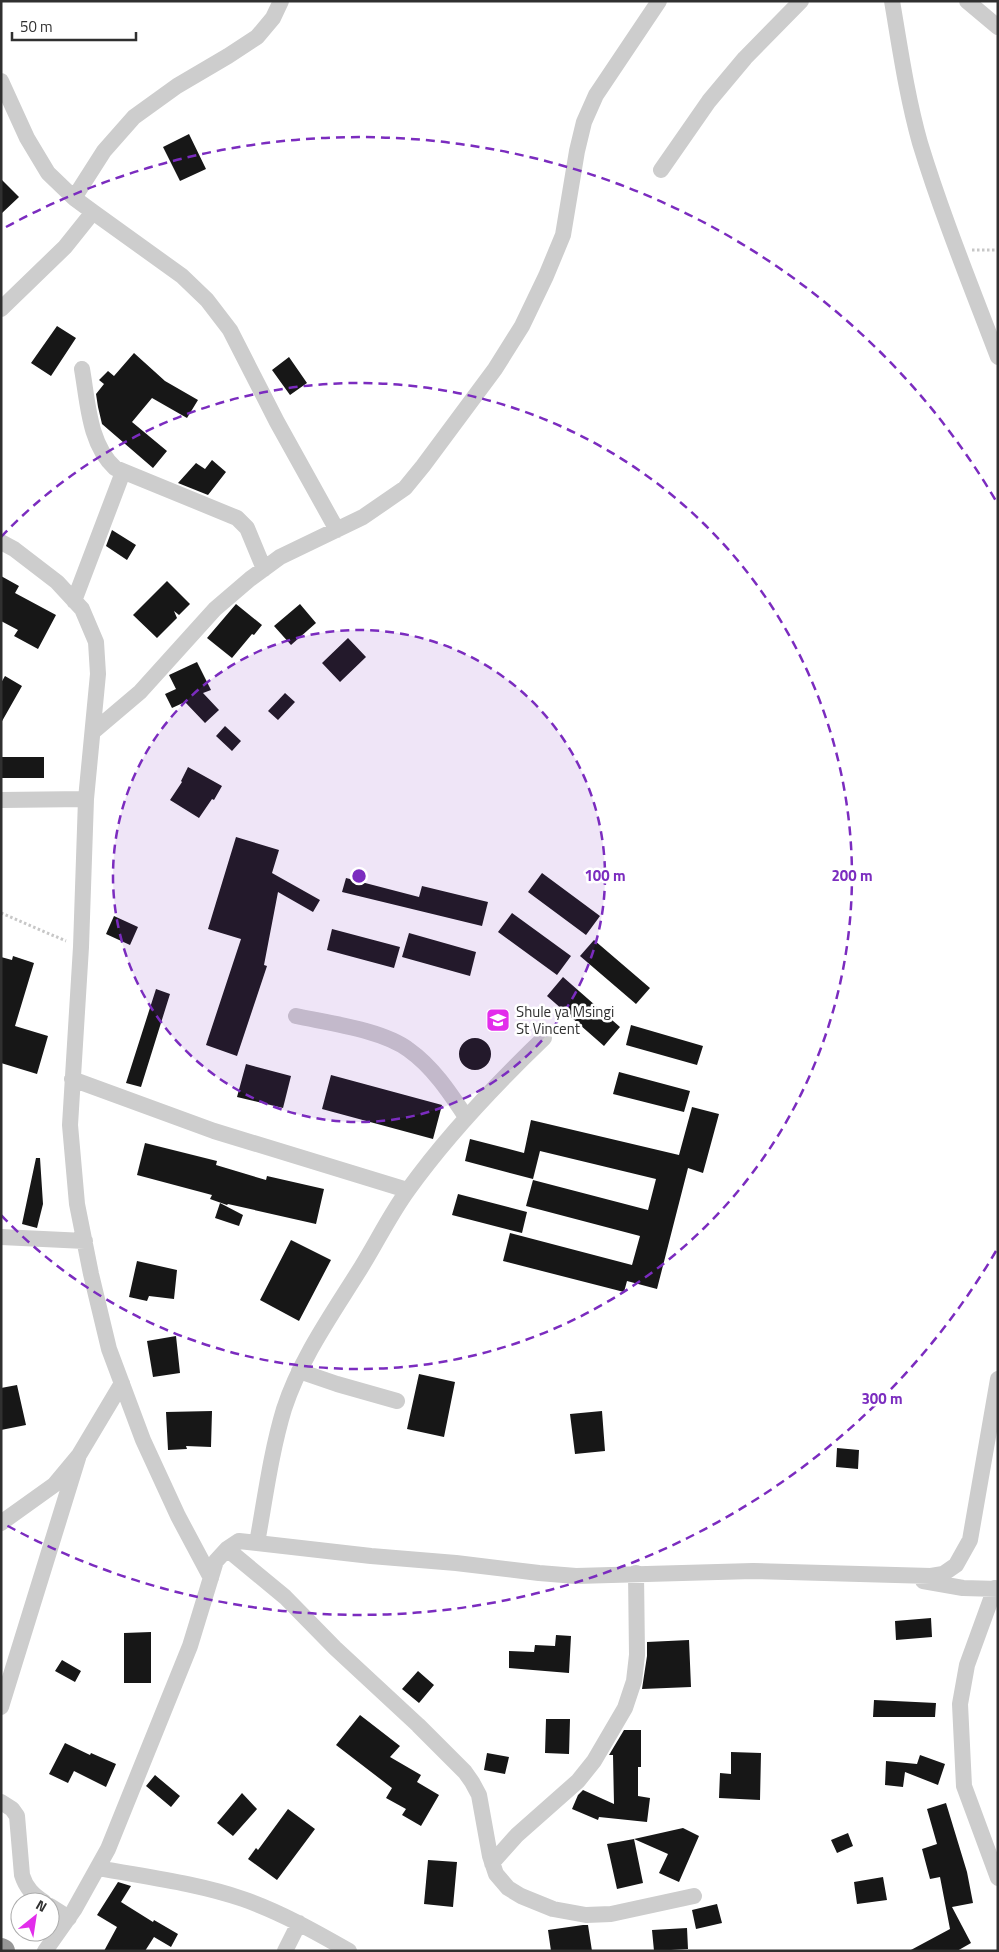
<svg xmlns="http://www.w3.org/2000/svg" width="999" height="1952" font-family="'Titillium Web',sans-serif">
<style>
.building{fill:#171717}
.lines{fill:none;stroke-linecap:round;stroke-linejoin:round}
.path{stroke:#c7c7c7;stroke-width:3;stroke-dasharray:2.5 2.5;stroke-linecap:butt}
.minor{stroke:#cdcdcd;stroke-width:16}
.highway{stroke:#979797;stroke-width:24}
.ring{fill:none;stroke:#7b2cbf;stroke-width:2.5;stroke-dasharray:9 6}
.labels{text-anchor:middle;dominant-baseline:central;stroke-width:5;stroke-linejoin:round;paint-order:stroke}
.poi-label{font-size:15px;fill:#303030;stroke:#fff;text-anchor:start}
.centre{fill:#7b2cbf;stroke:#fff;stroke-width:2.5}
.ring-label{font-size:15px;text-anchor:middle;font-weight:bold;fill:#7b2cbf;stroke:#fff;stroke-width:5;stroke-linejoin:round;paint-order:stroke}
</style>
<rect width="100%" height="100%" fill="#fff"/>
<!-- building -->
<path class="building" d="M 189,134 L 206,169 L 180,181 L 163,147 Z
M 1,179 L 19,197 L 1,214 Z
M 57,326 L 76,338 L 51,376 L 31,363 Z
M 134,353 L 165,381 L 198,400 L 187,418 L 152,398 L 132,422 L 167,451 L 153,468 L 102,424 L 98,407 L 96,394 L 104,384 L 99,380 L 108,371 L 114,376 Z
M 289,357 L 307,383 L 290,395 L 272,370 Z
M 212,460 L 226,472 L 208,495 L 178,483 L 196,463 L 205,469 Z
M 112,530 L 136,545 L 127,560 L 106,546 Z
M 1,576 L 19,586 L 15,593 L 56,615 L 38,649 L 14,636 L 18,630 L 1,621 Z
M 167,581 L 190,604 L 179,615 L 174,611 L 177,618 L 157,638 L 133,615 Z
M 236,604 L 262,625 L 254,635 L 252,634 L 232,658 L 207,638 Z
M 300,604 L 316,623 L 291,645 L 274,626 Z
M 348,638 L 366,657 L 340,682 L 322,663 Z
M 197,662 L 211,690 L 203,693 L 219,710 L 205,723 L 185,702 L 172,708 L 165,694 L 176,689 L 169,675 Z
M 5,676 L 22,686 L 1,723 L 1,683 Z
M 285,693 L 295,702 L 278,720 L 268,711 Z
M 225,726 L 241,741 L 232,751 L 216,736 Z
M 1,757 L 44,757 L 44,778 L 1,778 Z
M 188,767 L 222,786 L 214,800 L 212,799 L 199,818 L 170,800 L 182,782 L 181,781 Z
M 236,837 L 279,850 L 272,873 L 320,900 L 313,912 L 278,892 L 264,965 L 267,966 L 237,1056 L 206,1045 L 241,939 L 208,929 Z
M 542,873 L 600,916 L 586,935 L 528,892 Z
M 346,878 L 419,897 L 422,886 L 488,902 L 482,926 L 342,892 Z
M 512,913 L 571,956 L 557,975 L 498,932 Z
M 114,916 L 138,927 L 130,945 L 106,934 Z
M 332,929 L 400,947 L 394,968 L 327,950 Z
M 409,933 L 476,952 L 470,976 L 402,957 Z
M 594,940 L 650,988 L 636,1004 L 580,956 Z
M 13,956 L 34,963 L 15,1026 L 48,1036 L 37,1074 L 1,1063 L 1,957 L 12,960 Z
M 563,977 L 620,1027 L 604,1046 L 547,996 Z
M 156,989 L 170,994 L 141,1087 L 126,1083 Z
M 631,1025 L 703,1046 L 697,1065 L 626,1045 Z
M459 1054a16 16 0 1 1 32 0a16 16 0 1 1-32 0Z
M 246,1064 L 291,1076 L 283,1108 L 237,1097 Z
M 619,1072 L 690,1091 L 684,1112 L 613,1094 Z
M 331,1075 L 442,1105 L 433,1139 L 322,1109 Z
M 692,1107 L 719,1114 L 703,1173 L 688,1168 L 657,1289 L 627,1281 L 624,1292 L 503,1261 L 510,1233 L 632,1265 L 640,1236 L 526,1206 L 533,1180 L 648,1210 L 656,1179 L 540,1151 L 533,1179 L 465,1161 L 470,1139 L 524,1153 L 531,1120 L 679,1155 Z
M 145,1143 L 217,1161 L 216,1165 L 266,1180 L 267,1176 L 324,1189 L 316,1224 L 228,1204 L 227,1205 L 210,1199 L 212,1195 L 137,1175 Z
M 36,1158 L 40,1158 L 43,1204 L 37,1228 L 22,1224 Z
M 458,1194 L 527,1212 L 522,1233 L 452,1215 Z
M 220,1203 L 243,1215 L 239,1226 L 215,1218 Z
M 291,1240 L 331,1260 L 299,1321 L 260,1300 Z
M 137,1261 L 177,1270 L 174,1299 L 149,1296 L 147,1301 L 129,1297 Z
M 176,1336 L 180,1373 L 153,1377 L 147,1341 Z
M 419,1374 L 455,1382 L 444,1437 L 407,1429 Z
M 17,1385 L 26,1425 L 1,1430 L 1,1388 Z
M 212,1411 L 211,1447 L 186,1446 L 187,1449 L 168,1450 L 166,1412 Z
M 602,1411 L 605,1451 L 575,1454 L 570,1414 Z
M 837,1448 L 859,1450 L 858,1469 L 836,1467 Z
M 931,1618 L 932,1637 L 896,1640 L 895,1621 Z
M 151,1632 L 151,1683 L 124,1683 L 124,1633 Z
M 556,1635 L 571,1636 L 569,1673 L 509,1668 L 509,1651 L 534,1652 L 535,1645 L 555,1646 Z
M 689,1640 L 691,1687 L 642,1689 L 647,1656 L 647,1642 Z
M 62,1660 L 81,1671 L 75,1682 L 55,1671 Z
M 418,1671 L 434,1685 L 419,1703 L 402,1689 Z
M 874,1700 L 936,1703 L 935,1717 L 873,1717 Z
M 360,1715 L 400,1746 L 390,1757 L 421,1775 L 417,1782 L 439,1795 L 421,1826 L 402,1815 L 406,1809 L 386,1798 L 392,1788 L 336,1745 Z
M 546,1719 L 570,1719 L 569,1754 L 545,1753 Z
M 624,1730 L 641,1730 L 641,1767 L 638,1767 L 638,1796 L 650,1798 L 647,1822 L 599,1817 L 598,1820 L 572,1809 L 578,1795 L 583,1790 L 614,1804 L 613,1755 L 609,1755 Z
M 65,1743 L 90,1755 L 91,1753 L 116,1764 L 106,1787 L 74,1771 L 68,1783 L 49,1774 Z
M 731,1752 L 761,1753 L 760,1800 L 719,1798 L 720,1773 L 731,1774 Z
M 487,1753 L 509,1757 L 505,1774 L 484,1770 Z
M 920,1755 L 945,1764 L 938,1785 L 905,1772 L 903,1787 L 885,1785 L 886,1761 L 917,1764 Z
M 155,1775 L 180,1796 L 171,1807 L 146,1786 Z
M 242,1793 L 257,1809 L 233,1836 L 217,1823 Z
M 946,1803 L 967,1872 L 973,1903 L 952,1907 L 971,1943 L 957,1951 L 909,1951 L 950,1929 L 940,1877 L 930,1879 L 922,1849 L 937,1844 L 927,1809 Z
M 288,1809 L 315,1829 L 277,1880 L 248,1859 L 256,1848 L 258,1850 Z
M 683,1828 L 699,1836 L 679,1882 L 659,1873 L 668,1854 L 634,1839 Z
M 848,1833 L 853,1846 L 837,1853 L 831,1840 Z
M 634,1839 L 643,1883 L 617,1889 L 607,1844 Z
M 428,1860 L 457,1862 L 453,1907 L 424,1904 Z
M 883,1877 L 887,1900 L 857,1904 L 854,1882 Z
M 118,1882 L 131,1886 L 121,1902 L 153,1922 L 154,1920 L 178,1934 L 171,1947 L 154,1937 L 145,1951 L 104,1951 L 117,1927 L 97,1915 Z
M 717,1904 L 722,1923 L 696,1929 L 692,1910 Z
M 583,1925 L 588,1925 L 592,1951 L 551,1951 L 548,1930 Z
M 687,1928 L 688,1949 L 654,1951 L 652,1930 Z"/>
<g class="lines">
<!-- path -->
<path class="path" d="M 972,250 L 998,250
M 1,913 L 66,941"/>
<!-- minor -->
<path class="minor" d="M 892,1 C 900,48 907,97 920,143 C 942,215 971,286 998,357
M 967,1 L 998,27
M 1,81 L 27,138 L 48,173 L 74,198 L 93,212 L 182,276 L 207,300 L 230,330 L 277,422 L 337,530
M 661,170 L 709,101 L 745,58 L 801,1
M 74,198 L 104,151 L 134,117 L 177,86 L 228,56 L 257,37 L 273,18 L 281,1
M 1,309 L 65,247 L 93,212
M 82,369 C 88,403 89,444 115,468 L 237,518 L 247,528 L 264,569
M 1,542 L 14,549 L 57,582 L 82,609 L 96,642 L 98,674 L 86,799 L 81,947 L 70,1125 L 77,1204 L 91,1274 L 109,1349 L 143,1440 L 178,1516 L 211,1578
M 74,601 L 123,472
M 94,731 L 140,692 L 215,609 L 250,579 L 280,557 L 363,517 L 405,488 L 423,466 L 495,369 L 522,326 L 546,276 L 563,235 L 577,151 L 584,122 L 596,95 L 659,1
M 1,800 L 86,799
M 296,1016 C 328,1023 383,1030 409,1050 C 433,1067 450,1093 466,1117
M 72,1079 L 214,1131 L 407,1190
M 1,1237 L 85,1241
M 299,1371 L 337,1384 L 397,1401
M 1,1523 L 54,1485 L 79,1455 L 122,1383
M 257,1543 C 265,1499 271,1452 284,1409 C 300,1360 330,1317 357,1274 C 375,1246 389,1216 408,1190 C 448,1134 495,1085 544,1038
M 227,1549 L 285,1597 L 335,1648 L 418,1725 L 465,1772 L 472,1782 L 479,1795 L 490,1856 L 496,1874 L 508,1888 L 521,1896 L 553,1909 L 586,1915 L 611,1914 L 694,1896
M 923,1581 L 963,1588 L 998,1589
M 995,1588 L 967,1665 L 960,1704 L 964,1786 L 998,1878
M 1,1707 L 79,1455
M 1,1802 L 12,1809 L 17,1816 L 22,1875 C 26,1888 33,1895 44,1902
M 492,1863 L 517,1835 L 578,1781 L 594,1761 L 625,1708 L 634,1681 L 637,1655 L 636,1573
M 98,1868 C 146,1877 196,1883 243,1899 C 280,1912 314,1931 349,1951
M 50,1906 L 69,1918
M 45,1951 L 74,1910 L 108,1849 L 190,1646 L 216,1561 L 227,1549 L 239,1541 L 257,1543 L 371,1556 L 456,1563 L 539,1573 L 576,1576 L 753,1571 L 931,1576 L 943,1574 L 956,1565 L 970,1540 L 998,1379
M 285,1951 L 299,1923"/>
<!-- highway -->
<path class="highway" d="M 1,1950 L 3,1951"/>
</g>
<!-- distance rings -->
<circle cx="359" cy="876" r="246" fill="#7b2cbf" fill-opacity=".12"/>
<g class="ring">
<circle cx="359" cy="876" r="246"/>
<path d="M1 537A493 493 0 1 1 1 1215"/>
<path d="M996 1251A739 739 0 0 1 6 1525M6 227A739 739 0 0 1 996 501"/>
</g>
<!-- icons -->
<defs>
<g id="school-square" transform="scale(1.25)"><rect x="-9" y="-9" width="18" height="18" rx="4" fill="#e22deb" stroke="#fff"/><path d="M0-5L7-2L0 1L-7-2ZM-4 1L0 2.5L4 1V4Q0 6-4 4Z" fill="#fff"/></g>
</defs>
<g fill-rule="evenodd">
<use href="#school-square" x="498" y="1020"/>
</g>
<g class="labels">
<!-- poi labels -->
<g class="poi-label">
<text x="516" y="1011">Shule ya Msingi<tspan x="516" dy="17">St Vincent</tspan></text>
</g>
</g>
<circle cx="359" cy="876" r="8" class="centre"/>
<g class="ring-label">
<text x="605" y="881">100 m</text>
<text x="852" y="881">200 m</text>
<text x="882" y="1404">300 m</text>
</g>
<!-- border -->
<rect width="999" height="1952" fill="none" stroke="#303030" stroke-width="5"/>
<!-- north arrow -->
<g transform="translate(35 1917) rotate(30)"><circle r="24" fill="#ffffff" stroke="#acacac"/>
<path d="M0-4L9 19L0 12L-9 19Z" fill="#e22deb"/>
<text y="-8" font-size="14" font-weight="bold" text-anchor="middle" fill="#303030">N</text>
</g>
<!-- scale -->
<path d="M12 32v8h124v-8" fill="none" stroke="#303030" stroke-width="2.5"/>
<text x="20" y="32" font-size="15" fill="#303030" stroke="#ffffff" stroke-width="4" paint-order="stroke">50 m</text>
</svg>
